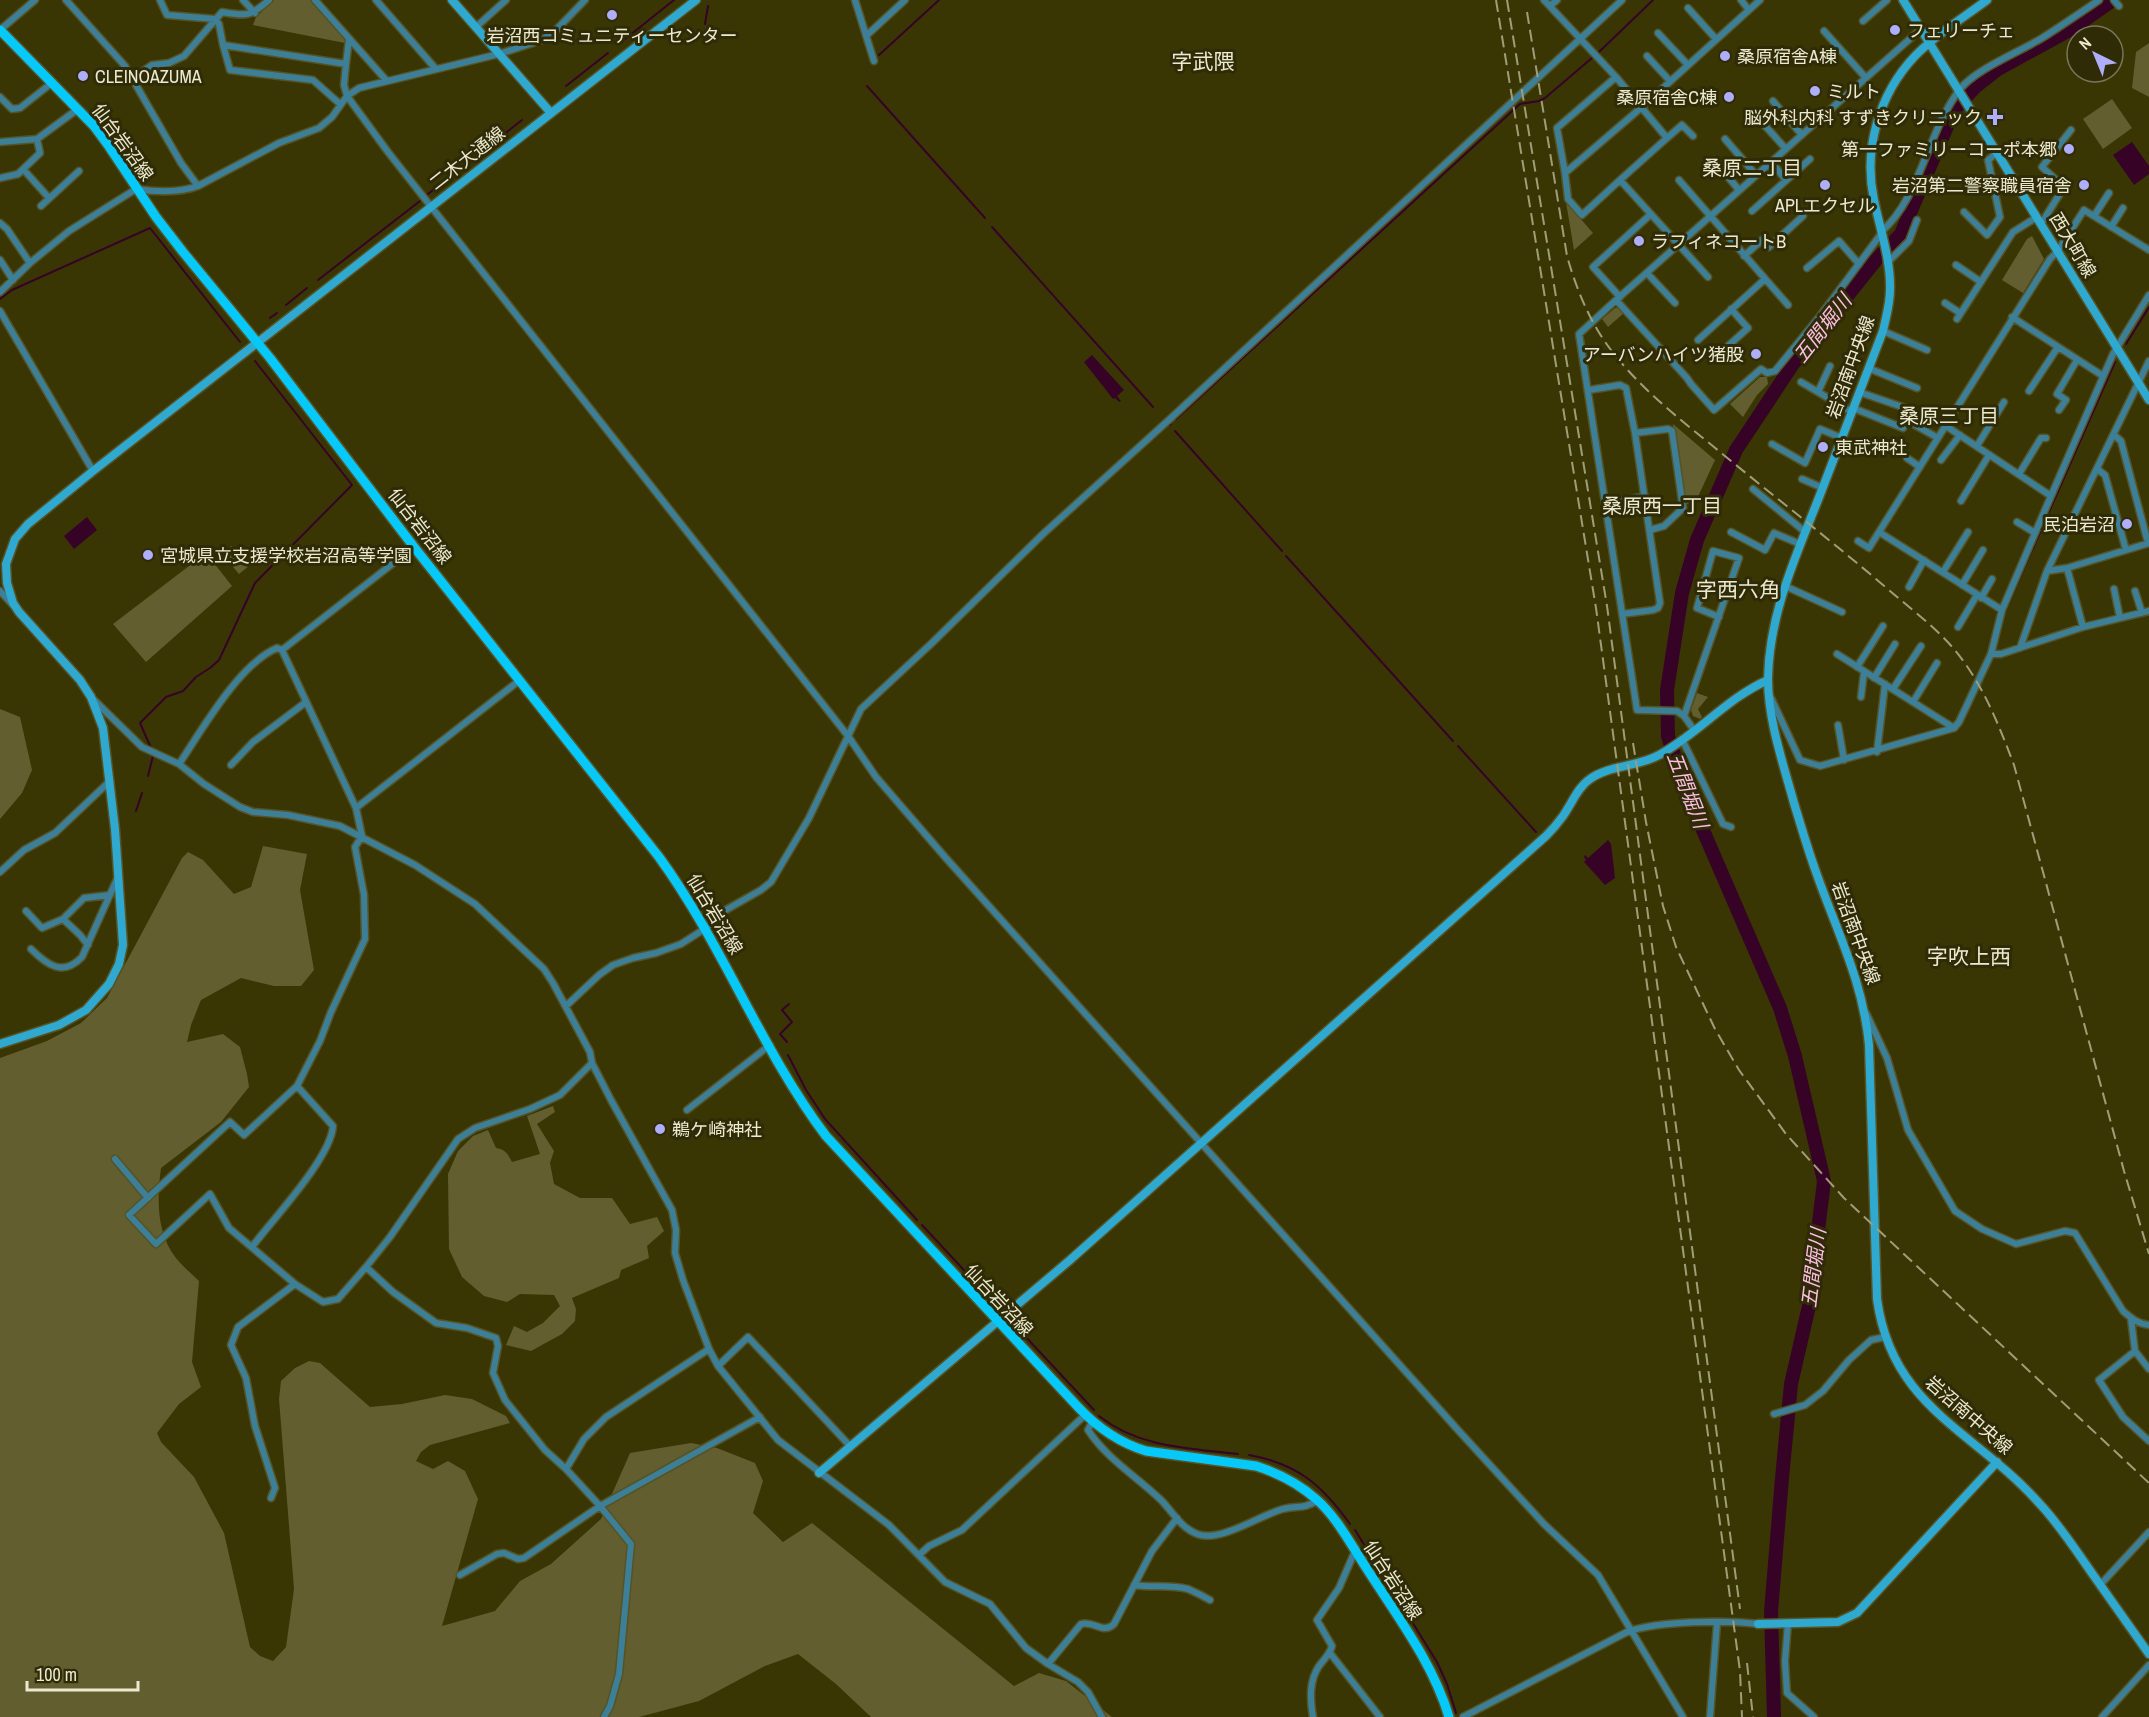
<svg xmlns="http://www.w3.org/2000/svg" width="2149" height="1717" font-family="'Archivo Narrow','Noto Sans JP',sans-serif">
<style>
.green{fill:#625e2f}
.water{fill:#360326}
.lines{fill:none;stroke-linecap:round;stroke-linejoin:round}
.stream{stroke:#360326;stroke-width:2}
.river{stroke:#360326;stroke-width:14}
.street-casing{stroke:#565324;stroke-width:9}
.secondary-casing{stroke:#565324;stroke-width:11}
.primary-casing{stroke:#565324;stroke-width:12}
.street{stroke:#3c7f97;stroke-width:6}
.secondary{stroke:#2fa9cf;stroke-width:8}
.primary{stroke:#05c8fb;stroke-width:9}
.rail{stroke:#a09e79;stroke-width:2;stroke-dasharray:12 6;stroke-linecap:butt}
.poi-dot{fill:#afaefa;stroke:#2f2b07;stroke-width:2}
.labels{text-anchor:middle;dominant-baseline:central;stroke-width:6;stroke-linejoin:round;paint-order:stroke}
.poi-label{font-size:18px;fill:#ebead0;stroke:#2f2b07;text-anchor:start}
.street-label{font-size:18px;fill:#ebead0;stroke:#2f2b07}
.neighbourhood-label{font-size:20px;fill:#ebead0;stroke:#2f2b07}
.water-label{font-size:20px;font-style:italic;fill:#fcbde0;stroke:#2f2b07}
.quarter-label{font-size:21px;fill:#ebead0;stroke:#2f2b07}
</style>
<rect width="100%" height="100%" fill="#3a3603"/>
<!-- green -->
<path class="green" d="M 274,0 L 313,0 L 346,37 L 345,43 L 253,25 L 256,17 Z
M 2149,43 L 2149,97 L 2132,88 L 2136,52 Z
M 2112,99 L 2132,128 L 2103,149 L 2083,119 Z
M 1566,202 L 1593,233 L 1574,250 Z
M 2032,236 L 2044,259 L 2023,293 L 2002,280 L 2027,239 Z
M 1615,308 L 1620,308 L 1624,313 L 1608,327 L 1602,319 Z
M 1760,377 L 1767,377 L 1768,384 L 1757,395 L 1743,417 L 1730,404 Z
M 1673,424 L 1715,460 L 1696,501 L 1684,505 Z
M 231,546 L 249,566 L 239,574 L 222,554 Z
M 206,553 L 232,586 L 146,662 L 113,624 Z
M 1697,693 L 1708,697 L 1698,709 L 1702,717 L 1700,719 L 1693,716 L 1691,710 Z
M 0,709 L 20,717 L 32,770 L 22,793 L 0,819 Z
M 263,846 L 307,854 L 300,890 L 314,970 L 301,986 L 274,986 L 241,978 L 201,1000 L 191,1025 L 187,1042 L 223,1034 L 240,1047 L 247,1074 L 249,1087 L 221,1122 L 161,1168 C 157,1198 156,1233 176,1258 C 183,1267 192,1274 199,1281 L 192,1362 L 201,1387 L 179,1404 L 157,1433 L 161,1442 L 194,1477 L 224,1533 L 250,1647 L 260,1656 L 273,1661 L 286,1647 L 294,1589 L 279,1399 L 281,1381 L 295,1368 L 309,1361 L 320,1363 L 370,1407 L 402,1404 L 445,1395 L 472,1399 L 506,1416 L 510,1423 L 430,1445 L 421,1452 L 416,1461 L 433,1469 L 448,1461 L 465,1471 L 478,1499 L 442,1626 L 495,1611 L 520,1581 L 551,1564 L 601,1519 L 630,1453 L 691,1443 L 717,1448 L 755,1463 L 763,1481 L 753,1513 L 783,1542 L 812,1523 L 1014,1686 L 1039,1673 L 1066,1681 L 1112,1717 L 871,1717 L 836,1684 L 798,1654 L 765,1666 L 699,1701 L 639,1717 L 0,1717 L 0,1058 L 47,1041 L 81,1023 L 107,998 L 182,858 L 188,852 L 203,860 L 234,894 L 251,887 Z
M 553,1106 L 555,1112 L 537,1124 L 554,1151 L 550,1163 L 554,1184 L 580,1198 L 612,1198 L 630,1224 L 657,1217 L 664,1231 L 647,1246 L 649,1258 L 621,1270 L 619,1278 L 572,1298 L 576,1309 L 575,1321 L 562,1334 L 531,1351 L 506,1345 L 514,1326 L 527,1332 L 543,1323 L 560,1306 L 554,1295 L 520,1294 L 507,1302 L 484,1296 L 462,1277 L 449,1249 L 448,1174 L 458,1151 L 473,1136 L 488,1130 L 496,1148 C 505,1149 508,1154 512,1162 L 540,1154 L 527,1116 Z"/>
<!-- water -->
<path class="water" d="M 2132,142 L 2149,166 L 2149,174 L 2134,185 L 2113,155 Z
M 1092,355 L 1124,390 L 1117,396 L 1121,401 L 1119,402 L 1115,398 L 1113,399 L 1084,362 Z
M 87,517 L 97,530 L 74,549 L 64,536 Z
M 1608,840 L 1611,844 L 1615,878 L 1605,885 L 1584,862 L 1586,860 L 1584,857 L 1585,855 L 1588,858 Z"/>
<g class="lines">
<!-- stream -->
<path class="stream" d="M 705,24 L 708,6
M 625,39 L 674,0
M 879,55 L 939,0
M 566,86 L 608,53
M 867,86 L 985,218
M 428,194 L 522,120
M 992,227 L 1153,407
M 318,280 L 420,201
M 0,299 L 12,290 L 150,228 L 240,342
M 286,305 L 307,288
M 270,318 L 277,313
M 2126,344 L 2149,307
M 1176,419 L 1520,104 L 1539,101 L 1545,98 L 1599,52 L 1653,0
M 1169,425 L 1171,424
M 1175,431 L 1282,551
M 1286,556 L 1453,741
M 2004,614 L 2115,362
M 1458,746 L 1536,832
M 151,748 L 140,723 L 166,697 L 183,691 L 196,677 L 210,668 L 219,660 L 255,583 L 352,485 L 255,361
M 148,776 L 153,756
M 136,811 L 142,793
M 787,1042 L 780,1034 L 792,1022 L 782,1010 L 789,1004
M 788,1055 L 806,1090 L 825,1119 L 917,1220
M 922,1225 L 1002,1311
M 1009,1319 L 1094,1410
M 1099,1416 C 1139,1448 1190,1448 1238,1454
M 1249,1455 C 1298,1464 1322,1485 1350,1524
M 1355,1530 L 1437,1662 L 1447,1684 L 1456,1713"/>
<!-- river -->
<path class="river" d="M 1774,1717 L 1771,1612 L 1782,1478 L 1791,1384 L 1809,1306 L 1824,1181 L 1795,1056 L 1780,1008 L 1683,784 L 1668,736 L 1667,690 L 1682,593 L 1697,540 L 1736,450 L 1793,364 L 1876,260 L 1901,234 L 1954,110 L 1975,87 L 1998,69 L 2073,28 L 2113,0"/>
<!-- street casing -->
<g class="street-casing">
<path id="street" d="M 66,0 L 125,66 L 181,163 L 198,186
M 160,0 L 167,15 L 215,19 L 219,24 L 223,45 L 346,64 L 349,39
M 243,0 L 255,13
M 315,0 L 386,80
M 376,0 L 435,68
M 855,0 L 874,61
M 1544,0 L 1616,77 L 1667,138 L 1620,180 L 1708,277
M 1741,0 L 1749,10
M 2114,0 L 2119,6
M 1550,6 L 1557,0
M 1688,8 L 1716,39
M 1863,21 L 1887,0
M 476,27 L 506,0
M 0,30 L 35,0
M 1824,31 L 1866,78
M 1658,33 L 1688,65
M 866,36 L 905,0
M 223,45 L 230,70 L 313,80 L 340,104
M 1647,56 L 1670,81
M 346,64 L 344,85 L 347,96 L 388,152 L 848,736 L 876,777 L 945,857 L 1458,1430 L 1544,1524 L 1598,1575 L 1683,1717
M 132,79 L 152,65 L 169,63 L 184,56 L 222,12 C 246,16 250,17 269,0
M 0,97 L 12,109 L 20,108 L 53,82
M 1773,101 L 1802,135
M 1759,119 L 1786,149
M 1667,138 L 1682,125 L 1693,136
M 1725,139 L 1756,175
M 0,142 L 37,139 L 78,109
M 1714,160 L 1739,190
M 1771,162 L 1786,180
M 23,169 L 49,198
M 1565,173 L 1557,128 L 1616,77
M 0,178 L 18,174 L 40,153 L 37,139
M 1620,180 L 1582,215 L 1568,199 L 1565,173 L 1642,107 L 1760,0
M 1679,180 L 1788,305
M 41,206 L 79,171
M 1752,211 L 1810,159
M 1964,212 L 1987,235 L 2000,217 L 1988,160 L 1997,153
M 2094,216 L 2109,193
M 0,223 L 7,229 L 30,263
M 2041,224 L 2064,187 L 2042,167 L 2071,130
M 2111,227 L 2123,208
M 1881,232 C 1921,197 1927,132 1960,89 C 1976,69 2019,52 2042,38 C 2061,26 2080,13 2099,0
M 1881,234 L 1820,316 L 1775,371 L 1767,373 L 1761,369 L 1714,410 L 1691,384 L 1687,378 L 1616,300 L 1921,29
M 1744,256 L 1762,240 L 1769,247 L 1803,216
M 0,260 L 13,280
M 1887,263 L 1909,241 L 1917,220
M 1956,265 L 1981,282
M 1807,268 L 1839,241 L 1859,264
M 1647,273 L 1675,303
M 0,292 L 30,263 L 69,231 L 136,189 C 156,192 179,193 198,186 L 279,143 L 319,128 L 332,117 L 347,96 L 359,88 L 499,54 L 542,40 L 555,31 L 585,0
M 1620,297 L 1593,267 L 1651,214
M 1616,300 L 1579,334 L 1637,710 L 1677,711 L 1684,716 L 1694,730
M 1945,303 L 1960,313
M 0,311 L 93,471
M 2012,317 L 2103,376
M 1957,319 L 2013,232 L 2037,217
M 1883,331 L 1927,350
M 1698,340 L 1765,279
M 1728,346 L 1748,328 L 1731,309
M 1868,368 L 1917,388
M 1801,382 L 1852,412
M 1589,390 L 1620,385 L 1626,388 L 1635,433 L 1660,603 L 1658,608 L 1653,610 L 1622,614
M 2029,391 L 2058,347
M 1818,392 L 1830,366
M 1859,392 L 1914,411
M 1853,408 L 1903,428
M 2059,410 L 2066,400 L 2057,394 L 2077,360
M 1915,425 L 1938,438
M 1946,426 L 2051,496 L 2002,610
M 1635,433 L 1668,429 L 1672,431 L 1683,508 L 1664,526 L 1650,530
M 2114,435 L 2121,441 L 2148,543
M 1772,444 L 1805,463 L 1820,429 L 1842,438
M 1977,446 L 2004,402
M 1907,458 L 1920,467
M 1941,460 L 1960,435
M 2097,469 L 2105,475 L 2126,550
M 2019,474 L 2041,438 L 2046,438
M 1802,479 L 1823,488
M 1753,489 L 1804,531
M 2051,496 L 2113,354 L 2149,295
M 1961,501 L 1989,455
M 1607,504 L 1645,496
M 2017,522 L 2035,533
M 1731,532 L 1765,550 L 1774,533 L 1800,544
M 1858,541 L 1869,548 L 2050,259 L 2057,252 L 2084,210 L 2149,250
M 2067,568 L 2083,627
M 2047,571 L 2067,568 L 2149,543
M 1943,572 L 1968,532
M 1962,585 L 1983,550
M 1785,586 L 1842,612
M 1909,587 L 1924,560
M 2114,589 L 2120,618
M 0,591 L 13,605
M 2135,591 L 2142,613
M 1981,598 L 1992,579
M 1958,627 L 1977,595
M 2020,648 L 2047,571 L 2149,361
M 1837,654 L 1954,728
M 1991,654 L 2001,654 L 2083,627 L 2149,611
M 1857,667 L 1883,626
M 1874,678 L 1895,644
M 1893,689 L 1921,646
M 1861,697 L 1864,672
M 1771,698 L 1800,760 L 1820,766 L 1954,728 L 1959,722 L 1991,654 L 2002,610 L 1879,532
M 93,699 L 142,747 L 179,764 L 204,784 L 240,807 L 253,812 L 288,815 L 340,826 L 415,865 L 475,904 L 544,969 L 553,983 L 590,1052 L 592,1063 L 611,1100 L 672,1210 L 676,1230 L 675,1253 L 683,1280 L 709,1349 L 718,1366 L 778,1440 L 889,1525 L 945,1582 L 990,1604 L 1026,1648 L 1048,1664 L 1078,1682 L 1088,1692 L 1102,1717
M 1913,702 L 1937,663
M 1684,716 L 1739,558 L 1713,551 L 1697,608 L 1719,617
M 1838,725 L 1844,760
M 1682,739 L 1723,824 L 1731,827
M 1877,752 L 1885,684
M 179,764 C 202,730 239,664 277,648 L 282,650 L 414,547
M 231,765 L 253,742 L 306,702
M 356,808 L 520,680
M 0,872 L 24,850 L 55,833 L 110,781
M 26,911 L 42,928 L 63,919 L 84,898 L 110,895
M 63,919 L 80,935 L 88,945
M 31,949 C 47,965 63,977 82,957 L 117,879
M 566,1006 L 599,975 L 613,965 L 633,958 L 656,953 L 681,944 L 706,928 L 724,911 L 761,890 L 771,882 L 809,818 L 861,709 L 933,642 L 1043,534 L 1171,418 L 1622,0
M 1866,1013 L 1887,1058 L 1908,1130 L 1955,1211 L 1982,1229 L 2016,1244 L 2065,1231 L 2075,1233 L 2123,1311 C 2131,1318 2138,1324 2149,1325
M 297,1086 L 244,1135 L 230,1122 L 129,1215 L 156,1244 L 210,1194 L 229,1228 L 295,1284 L 323,1302 L 338,1299 L 366,1267 L 390,1237 L 458,1139 L 475,1128 L 530,1109 L 560,1095 L 592,1063
M 687,1110 L 770,1045
M 115,1159 L 148,1198
M 252,1247 C 272,1220 331,1158 333,1126 L 297,1086 L 320,1041 L 331,1012 L 365,939 L 364,895 L 355,847 L 362,836 L 356,808 L 282,650
M 366,1267 L 393,1292 L 436,1323 L 467,1328 L 496,1338 L 498,1346 L 493,1373 L 505,1400 L 545,1450 L 566,1469 L 600,1506 L 631,1544 L 619,1674 L 610,1706 L 604,1717
M 2131,1319 L 2135,1351 L 2099,1380 L 2123,1417 L 2149,1441
M 2135,1351 L 2149,1369
M 718,1366 L 748,1337 L 850,1446
M 1774,1414 L 1805,1405 L 1823,1391 L 1849,1360 L 1871,1340 L 1885,1337
M 1092,1422 L 1088,1430 C 1107,1459 1136,1476 1161,1500 C 1172,1511 1181,1528 1197,1534 C 1220,1543 1260,1515 1283,1509 C 1298,1505 1303,1510 1318,1500
M 566,1469 L 584,1439 L 606,1417 L 709,1349
M 271,1498 L 275,1488 L 255,1426 L 246,1378 L 231,1345 L 238,1327 L 295,1284
M 919,1555 L 929,1546 L 962,1530 L 1085,1415
M 460,1575 L 497,1554 L 504,1553 L 518,1559 L 524,1558 L 600,1506 L 760,1417
M 1134,1585 C 1152,1588 1170,1584 1188,1589 C 1195,1592 1203,1596 1210,1600
M 2100,1585 L 2149,1532
M 1788,1623 L 1785,1661 L 1787,1693 L 1814,1717
M 1330,1653 L 1380,1717
M 1048,1664 L 1081,1624 C 1094,1620 1103,1635 1114,1624 L 1152,1551 L 1177,1518
M 1313,1717 C 1310,1699 1309,1681 1319,1666 C 1324,1659 1330,1654 1332,1646 L 1317,1620 L 1339,1588 L 1355,1551
M 1463,1717 L 1629,1631 C 1662,1621 1724,1620 1758,1624
M 1710,1717 L 1717,1623
M 2102,1717 L 2149,1665"/>
</g>
<!-- secondary casing -->
<g class="secondary-casing">
<path id="secondary" d="M 452,0 L 551,113
M 1903,0 L 2149,400
M 1987,0 C 1963,18 1935,35 1915,56 C 1879,94 1863,149 1874,200 C 1880,229 1891,260 1890,290 C 1890,304 1886,317 1883,331 C 1861,387 1840,444 1818,500 C 1795,558 1769,615 1768,679 C 1768,720 1783,763 1794,803 C 1801,826 1808,850 1816,872 C 1837,932 1863,981 1869,1045 L 1877,1299 C 1892,1408 1974,1430 2039,1503 C 2058,1523 2073,1546 2089,1569 C 2109,1597 2129,1626 2149,1654
M 0,1044 L 59,1025 L 86,1010 L 109,984 L 119,964 L 123,945 L 115,829 L 103,728 L 91,697 L 80,680 L 19,612 L 13,603 L 7,583 L 6,564 L 15,539 L 28,524 L 93,471 L 696,0
M 819,1473 L 1070,1260 L 1546,836 C 1552,830 1558,823 1563,816 C 1572,803 1578,787 1590,779 C 1609,765 1638,767 1659,755 C 1698,734 1727,698 1768,680
M 1758,1624 L 1838,1622 L 1857,1613 L 1997,1462"/>
</g>
<!-- primary casing -->
<g class="primary-casing">
<path id="primary" d="M 0,30 L 94,126 L 108,145 L 156,217 L 183,252 L 270,358 L 414,547 L 659,857 C 723,945 761,1050 826,1136 L 1079,1408 C 1098,1428 1120,1443 1146,1451 L 1256,1466 C 1278,1473 1298,1483 1316,1499 C 1337,1517 1351,1545 1367,1569 C 1397,1616 1433,1663 1449,1717"/>
</g>
<!-- street -->
<use href="#street" class="street"/>
<!-- secondary -->
<use href="#secondary" class="secondary"/>
<!-- primary -->
<use href="#primary" class="primary"/>
<!-- rail -->
<path class="rail" d="M 1496,0 L 1596,608 L 1740,1671 L 1742,1717
M 1507,0 L 1607,606 L 1740,1609
M 1527,12 L 1567,256 C 1576,288 1590,323 1611,350 C 1640,388 1677,417 1714,447 C 1772,495 1832,541 1890,591 C 1911,609 1935,627 1954,649 C 1983,684 1998,723 2014,765 L 2124,1171 L 2149,1254
M 1633,743 L 1646,822 L 1663,906 L 1676,947 L 1715,1029 L 1739,1070 L 1786,1134 L 1844,1198 L 2149,1483
M 1747,1663 L 1753,1717"/>
</g>
<!-- markers -->
<g class="poi-dot">
<circle cx="612" cy="15" r="6"/>
<circle cx="1895" cy="30" r="6"/>
<circle cx="1725" cy="56" r="6"/>
<circle cx="83" cy="76" r="6"/>
<circle cx="1815" cy="91" r="6"/>
<circle cx="1729" cy="97" r="6"/>
<path d="M1992 108h6v6h6v6h-6v6h-6v-6h-6v-6h6z"/>
<circle cx="2069" cy="149" r="6"/>
<circle cx="1825" cy="185" r="6"/>
<circle cx="2084" cy="185" r="6"/>
<circle cx="1639" cy="241" r="6"/>
<circle cx="1756" cy="354" r="6"/>
<circle cx="1823" cy="447" r="6"/>
<circle cx="2127" cy="524" r="6"/>
<circle cx="148" cy="555" r="6"/>
<circle cx="660" cy="1129" r="6"/>
</g>
<g class="labels">
<!-- poi labels -->
<g class="poi-label">
<text x="1907" y="30">フェリーチェ</text>
<text x="612" y="35" text-anchor="middle">岩沼西コミュニティーセンター</text>
<text x="1737" y="56">桑原宿舎A棟</text>
<text x="95" y="76">CLEINOAZUMA</text>
<text x="1827" y="91">ミルト</text>
<text x="1717" y="97" text-anchor="end">桑原宿舎C棟</text>
<text x="1982" y="117" text-anchor="end">脳外科内科 すずきクリニック</text>
<text x="2057" y="149" text-anchor="end">第一ファミリーコーポ本郷</text>
<text x="2072" y="185" text-anchor="end">岩沼第二警察職員宿舎</text>
<text x="1825" y="205" text-anchor="middle">APLエクセル</text>
<text x="1651" y="241">ラフィネコートB</text>
<text x="1744" y="354" text-anchor="end">アーバンハイツ猪股</text>
<text x="1835" y="447">東武神社</text>
<text x="2115" y="524" text-anchor="end">民泊岩沼</text>
<text x="160" y="555">宮城県立支援学校岩沼高等学園</text>
<text x="672" y="1129">鵜ケ崎神社</text>
</g>
<!-- street labels -->
<g class="street-label">
<text transform="translate(123 142) rotate(54)">仙台岩沼線</text>
<text transform="translate(467 158) rotate(-38)">二木大通線</text>
<text transform="translate(2073 245) rotate(59)">西大町線</text>
<text transform="translate(1850 367) rotate(-70)">岩沼南中央線</text>
<text transform="translate(420 526) rotate(52)">仙台岩沼線</text>
<text transform="translate(715 914) rotate(59)">仙台岩沼線</text>
<text transform="translate(1856 933) rotate(70)">岩沼南中央線</text>
<text transform="translate(999 1300) rotate(47)">仙台岩沼線</text>
<text transform="translate(1969 1415) rotate(41)">岩沼南中央線</text>
<text transform="translate(1393 1580) rotate(57)">仙台岩沼線</text>
</g>
<!-- neighbourhood labels -->
<g class="neighbourhood-label">
<text x="1752" y="167">桑原二丁目</text>
<text x="1949" y="415">桑原三丁目</text>
<text x="1662" y="505">桑原西一丁目</text>
</g>
<!-- water labels -->
<g class="water-label">
<text transform="translate(1822 328) rotate(-52)">五間堀川</text>
<text transform="translate(1688 790) rotate(69)">五間堀川</text>
<text transform="translate(1813 1268) rotate(-83)">五間堀川</text>
</g>
<!-- quarter labels -->
<g class="quarter-label">
<text x="1203" y="61">字武隈</text>
<text x="1738" y="589">字西六角</text>
<text x="1969" y="956">字吹上西</text>
</g>
</g>
<!-- north arrow -->
<g transform="translate(2095 54) rotate(317)"><circle r="28" fill="#2f2b07" stroke="#7a7757" stroke-width="1.5"/>
<path d="M0-4.5L10 22L0 15L-10 22Z" fill="#afaefa"/>
<text y="-9" font-size="16" font-weight="bold" text-anchor="middle" fill="#ebead0">N</text>
</g>
<!-- scale -->
<path d="M27 1681v9h111v-9" fill="none" stroke="#ebead0" stroke-width="3"/>
<text x="36" y="1681" font-size="18" fill="#ebead0" stroke="#2f2b07" stroke-width="4.5" paint-order="stroke">100 m</text>
</svg>
